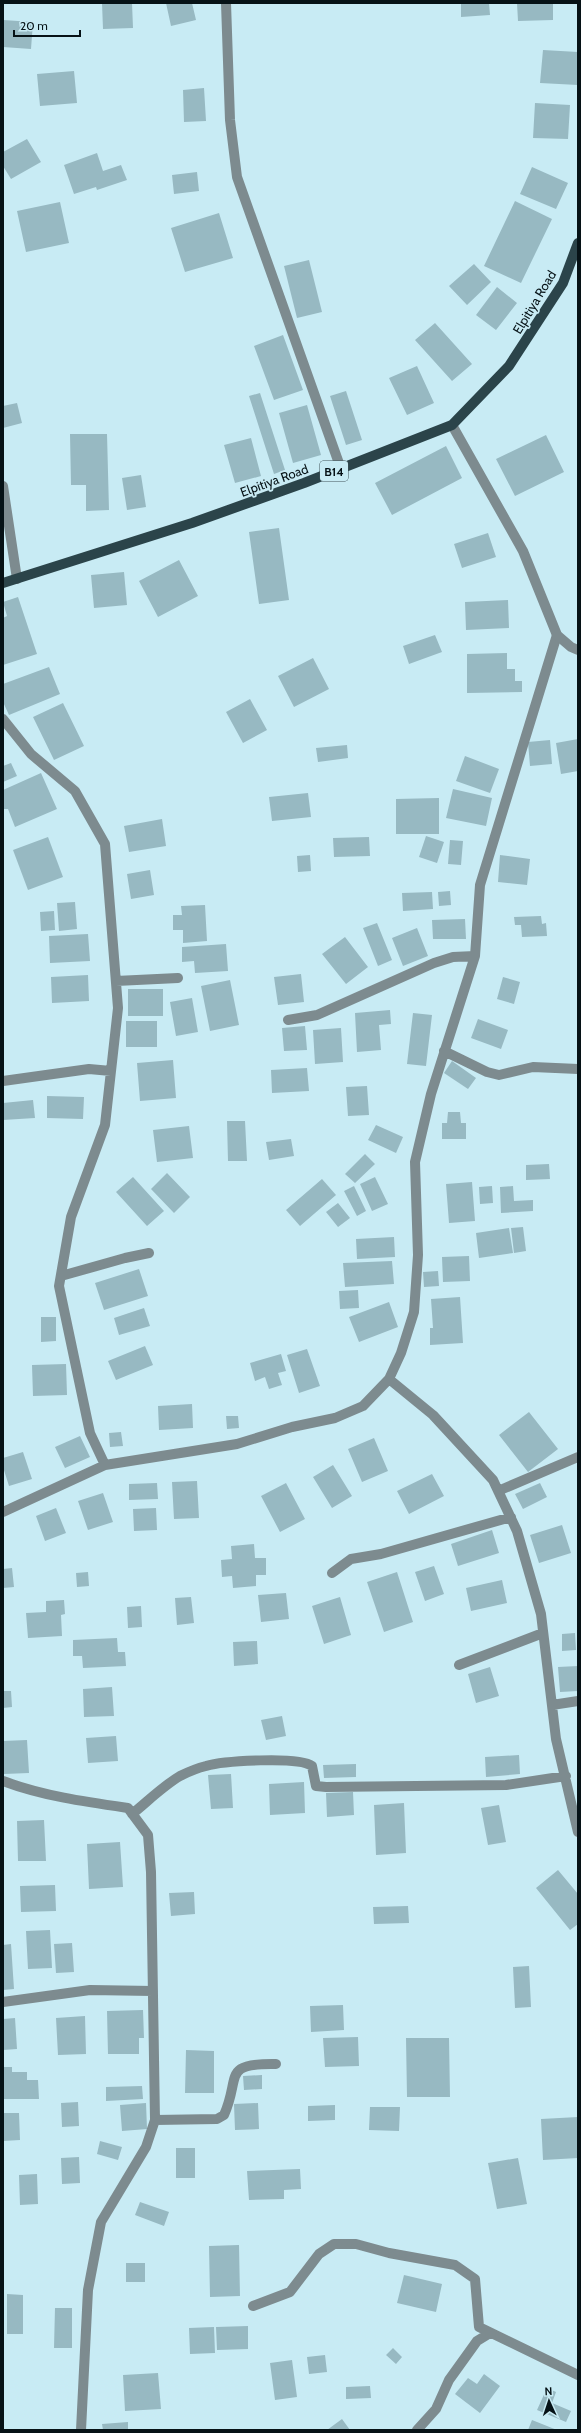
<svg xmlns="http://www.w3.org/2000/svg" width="581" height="2433" font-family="Cabin,sans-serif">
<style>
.building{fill:#97b9c2}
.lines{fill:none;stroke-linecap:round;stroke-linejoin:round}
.minor{stroke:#7d8b8f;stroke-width:10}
.tertiary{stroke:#7d8b8f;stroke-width:10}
.primary{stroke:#2b444a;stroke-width:10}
.labels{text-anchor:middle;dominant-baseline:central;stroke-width:3.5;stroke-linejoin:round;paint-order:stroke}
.shield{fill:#c8ebf4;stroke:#405359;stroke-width:1}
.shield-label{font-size:12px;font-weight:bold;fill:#061216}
.street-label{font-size:13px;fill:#061216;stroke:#c8ebf4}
</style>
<rect width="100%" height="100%" fill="#c8ebf4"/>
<!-- building -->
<path class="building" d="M 102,3 L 132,3 L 133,28 L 103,29 Z
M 166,3 L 192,3 L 196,20 L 171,26 Z
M 461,3 L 489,3 L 490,15 L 461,17 Z
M 517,3 L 553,3 L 553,20 L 518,21 Z
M 3,20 L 33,22 L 31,49 L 3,47 Z
M 543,50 L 578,52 L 578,85 L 540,83 Z
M 74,71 L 77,103 L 40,106 L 37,74 Z
M 204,88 L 206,121 L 184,122 L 183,90 Z
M 535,103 L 570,105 L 568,139 L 533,138 Z
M 27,139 L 41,162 L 11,179 L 3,166 L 3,152 Z
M 97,153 L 103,171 L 121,165 L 127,180 L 97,190 L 96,187 L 74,194 L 64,165 Z
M 532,167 L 568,183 L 556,209 L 520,194 Z
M 197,172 L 199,191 L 174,194 L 172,175 Z
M 515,201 L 552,219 L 521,283 L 484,266 Z
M 60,202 L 69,243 L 26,252 L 17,211 Z
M 219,213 L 233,258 L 185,272 L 171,228 Z
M 309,260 L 322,312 L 297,318 L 284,266 Z
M 474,264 L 491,282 L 467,305 L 449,286 Z
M 497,287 L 517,303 L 496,330 L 476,315 Z
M 435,323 L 472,364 L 452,381 L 415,340 Z
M 283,335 L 303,390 L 274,400 L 254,346 Z
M 417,366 L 434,403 L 407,415 L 389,378 Z
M 346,391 L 362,440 L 346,445 L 330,396 Z
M 260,393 L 285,470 L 274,474 L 249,396 Z
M 17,403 L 22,423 L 3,428 L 3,406 Z
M 307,405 L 321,455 L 293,463 L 279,413 Z
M 70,434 L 107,434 L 109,510 L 86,511 L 86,485 L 71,485 Z
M 546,435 L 564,472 L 515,496 L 496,459 Z
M 251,438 L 261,476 L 235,483 L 224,445 Z
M 446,446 L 462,478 L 392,515 L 375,483 Z
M 141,475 L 146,507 L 127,510 L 122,478 Z
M 279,528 L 289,600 L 259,604 L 249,532 Z
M 488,533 L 496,557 L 462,568 L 454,544 Z
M 179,560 L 198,596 L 158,617 L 139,581 Z
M 124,572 L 127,605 L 94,608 L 91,575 Z
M 18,597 L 37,654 L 3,665 L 3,618 L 7,616 L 3,602 Z
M 508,600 L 509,628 L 466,630 L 465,602 Z
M 435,635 L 442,652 L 409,664 L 403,646 Z
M 507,653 L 507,669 L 515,669 L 515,681 L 522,681 L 522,692 L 467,693 L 467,654 Z
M 313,658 L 329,689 L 294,707 L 278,676 Z
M 49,667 L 60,694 L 9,715 L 3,702 L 3,684 Z
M 250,699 L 267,730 L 243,743 L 226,712 Z
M 63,703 L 84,746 L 54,760 L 33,717 Z
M 578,739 L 578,771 L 561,774 L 556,743 Z
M 550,740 L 552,764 L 530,766 L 528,742 Z
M 347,745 L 348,758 L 318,762 L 316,748 Z
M 465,756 L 499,769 L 490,793 L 456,781 Z
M 11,763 L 17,776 L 3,782 L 3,766 Z
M 41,773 L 57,809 L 15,827 L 8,809 L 3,809 L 3,790 Z
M 453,789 L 492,798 L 486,826 L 446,818 Z
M 308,793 L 311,817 L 272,821 L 269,797 Z
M 439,798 L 439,834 L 396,834 L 396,799 Z
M 162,819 L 166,846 L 129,852 L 124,826 Z
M 426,836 L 444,842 L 437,863 L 419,857 Z
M 48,837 L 63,877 L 28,890 L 13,850 Z
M 369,837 L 370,856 L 334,857 L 333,838 Z
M 450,840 L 463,841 L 461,865 L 448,864 Z
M 310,855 L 311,871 L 298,872 L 297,856 Z
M 500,855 L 530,859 L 527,885 L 498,882 Z
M 150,870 L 154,895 L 131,899 L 127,874 Z
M 450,891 L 451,905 L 439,906 L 438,892 Z
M 432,892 L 433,909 L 403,911 L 402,893 Z
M 75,902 L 77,929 L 59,931 L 57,903 Z
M 205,905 L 207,941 L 183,943 L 183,930 L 173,930 L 173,915 L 182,915 L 181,906 Z
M 54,911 L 55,930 L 41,931 L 40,912 Z
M 541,916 L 542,924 L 546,923 L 547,936 L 522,937 L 521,925 L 515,925 L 514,917 Z
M 465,919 L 466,939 L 433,939 L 432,920 Z
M 377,923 L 392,960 L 378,966 L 363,928 Z
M 417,928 L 428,956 L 403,966 L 392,938 Z
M 88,934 L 90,961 L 50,963 L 49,936 Z
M 345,937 L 368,967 L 346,984 L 322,954 Z
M 226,944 L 228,971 L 195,973 L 194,961 L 182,962 L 182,947 Z
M 301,974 L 304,1002 L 278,1005 L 274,977 Z
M 88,975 L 89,1001 L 52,1003 L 51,977 Z
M 503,977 L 520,982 L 514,1004 L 497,999 Z
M 230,980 L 239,1025 L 210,1031 L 201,986 Z
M 128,989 L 163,989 L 163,1016 L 128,1016 Z
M 192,998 L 198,1032 L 176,1036 L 170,1002 Z
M 390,1010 L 391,1024 L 379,1025 L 381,1050 L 357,1052 L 355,1013 Z
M 413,1013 L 432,1015 L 426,1066 L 407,1064 Z
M 478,1019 L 508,1030 L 501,1049 L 471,1038 Z
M 126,1021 L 157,1021 L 157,1047 L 126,1047 Z
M 305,1026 L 307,1050 L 284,1051 L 282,1028 Z
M 341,1028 L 343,1062 L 315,1064 L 313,1030 Z
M 173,1060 L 176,1098 L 140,1101 L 137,1063 Z
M 452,1061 L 476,1078 L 468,1089 L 444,1073 Z
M 307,1068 L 309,1091 L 272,1093 L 271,1070 Z
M 367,1086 L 369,1115 L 348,1116 L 346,1087 Z
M 47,1096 L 84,1097 L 83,1119 L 47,1118 Z
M 33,1100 L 35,1118 L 3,1120 L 3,1103 Z
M 448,1112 L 460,1112 L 461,1123 L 466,1123 L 466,1139 L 442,1139 L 442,1123 L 447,1123 Z
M 227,1121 L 245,1121 L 247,1161 L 228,1161 Z
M 376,1125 L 403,1137 L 396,1153 L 368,1140 Z
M 189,1126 L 193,1158 L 157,1162 L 153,1130 Z
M 291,1139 L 294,1156 L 269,1160 L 266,1142 Z
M 365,1154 L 375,1164 L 355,1183 L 345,1174 Z
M 549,1164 L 550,1179 L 526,1180 L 526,1165 Z
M 167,1173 L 190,1197 L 174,1213 L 151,1189 Z
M 133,1177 L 164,1211 L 147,1226 L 116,1192 Z
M 375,1177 L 388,1204 L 372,1211 L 360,1184 Z
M 322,1179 L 336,1195 L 300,1226 L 286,1210 Z
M 472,1182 L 475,1221 L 449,1223 L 446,1184 Z
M 354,1186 L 366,1211 L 357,1216 L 344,1191 Z
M 492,1186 L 493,1203 L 480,1204 L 479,1187 Z
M 513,1186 L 514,1201 L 533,1200 L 533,1211 L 501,1213 L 500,1187 Z
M 338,1203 L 350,1218 L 338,1227 L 326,1212 Z
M 523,1227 L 526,1251 L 514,1253 L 511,1228 Z
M 509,1228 L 513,1253 L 479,1258 L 476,1233 Z
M 394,1237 L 395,1257 L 357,1259 L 356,1239 Z
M 469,1256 L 470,1281 L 443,1282 L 442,1257 Z
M 392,1261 L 394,1284 L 345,1287 L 343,1263 Z
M 139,1269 L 148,1296 L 104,1310 L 95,1283 Z
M 438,1271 L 439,1286 L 424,1287 L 423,1272 Z
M 358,1290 L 359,1308 L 340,1309 L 339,1291 Z
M 460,1297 L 463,1343 L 430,1345 L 430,1328 L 433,1328 L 431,1299 Z
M 389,1302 L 398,1327 L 359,1342 L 349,1317 Z
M 144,1308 L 150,1326 L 119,1335 L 114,1318 Z
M 41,1317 L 56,1317 L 56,1341 L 41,1342 Z
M 145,1346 L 153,1365 L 116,1380 L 108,1361 Z
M 307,1349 L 320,1386 L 299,1393 L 287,1355 Z
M 281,1354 L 286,1371 L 278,1373 L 282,1385 L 269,1389 L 265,1377 L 255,1381 L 250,1363 Z
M 66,1364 L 67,1395 L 33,1396 L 32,1365 Z
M 192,1404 L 193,1428 L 159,1430 L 158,1406 Z
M 529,1412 L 558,1449 L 528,1472 L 499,1435 Z
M 226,1416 L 238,1416 L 239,1428 L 227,1429 Z
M 121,1432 L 123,1446 L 110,1447 L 109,1433 Z
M 80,1436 L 90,1457 L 65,1468 L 55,1447 Z
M 374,1438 L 388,1471 L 362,1482 L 348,1449 Z
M 23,1452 L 32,1479 L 9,1486 L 3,1467 L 3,1458 Z
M 333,1465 L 352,1496 L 332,1508 L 313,1477 Z
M 432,1474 L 444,1496 L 409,1514 L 397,1491 Z
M 197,1481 L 199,1518 L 174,1519 L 172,1482 Z
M 157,1483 L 158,1499 L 129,1500 L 129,1484 Z
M 286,1483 L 305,1519 L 280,1532 L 261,1496 Z
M 540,1483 L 547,1497 L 523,1509 L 515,1494 Z
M 103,1493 L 113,1522 L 88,1530 L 78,1501 Z
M 56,1508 L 66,1533 L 45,1541 L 36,1516 Z
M 156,1508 L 157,1530 L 134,1531 L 133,1509 Z
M 562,1525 L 571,1553 L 539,1563 L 530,1535 Z
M 492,1530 L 499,1553 L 458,1566 L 451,1544 Z
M 254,1544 L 255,1558 L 266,1558 L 266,1575 L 256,1575 L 256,1586 L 233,1588 L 232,1576 L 222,1577 L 221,1560 L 232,1559 L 231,1546 Z
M 434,1566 L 444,1594 L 425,1601 L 415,1572 Z
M 12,1568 L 14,1587 L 3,1588 L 3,1569 Z
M 88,1572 L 89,1586 L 77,1587 L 76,1573 Z
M 397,1572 L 413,1622 L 384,1632 L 367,1582 Z
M 502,1580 L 507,1603 L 471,1611 L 466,1588 Z
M 286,1593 L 289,1619 L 261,1622 L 258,1595 Z
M 191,1597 L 194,1623 L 177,1625 L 175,1598 Z
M 340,1597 L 351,1635 L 324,1644 L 312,1606 Z
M 64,1600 L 65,1614 L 61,1615 L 62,1636 L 28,1638 L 26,1613 L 46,1612 L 46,1601 Z
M 141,1606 L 142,1627 L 128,1628 L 127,1607 Z
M 575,1633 L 576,1650 L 562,1651 L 562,1634 Z
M 117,1638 L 118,1652 L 125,1652 L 126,1666 L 83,1668 L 82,1656 L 73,1656 L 73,1640 Z
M 257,1641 L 258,1664 L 234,1666 L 233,1642 Z
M 578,1666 L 578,1691 L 560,1692 L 558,1667 Z
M 490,1667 L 499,1696 L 476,1703 L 468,1674 Z
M 112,1687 L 114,1716 L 84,1717 L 83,1689 Z
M 3,1691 L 11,1691 L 12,1707 L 3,1708 Z
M 282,1716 L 286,1736 L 266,1740 L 261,1720 Z
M 116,1736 L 118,1761 L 88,1763 L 86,1738 Z
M 27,1740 L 29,1773 L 4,1774 L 3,1741 Z
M 519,1755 L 520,1774 L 486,1777 L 485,1757 Z
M 356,1764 L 356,1777 L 324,1778 L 323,1765 Z
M 231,1774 L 233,1808 L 211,1809 L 208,1775 Z
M 304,1782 L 305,1813 L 270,1815 L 269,1784 Z
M 353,1792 L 354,1815 L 327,1817 L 326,1793 Z
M 404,1803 L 406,1853 L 376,1855 L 374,1805 Z
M 499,1805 L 506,1842 L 488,1845 L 481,1808 Z
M 44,1820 L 46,1861 L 18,1861 L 17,1821 Z
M 120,1842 L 123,1887 L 89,1889 L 87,1844 Z
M 558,1870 L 578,1894 L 578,1924 L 570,1930 L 536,1888 Z
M 55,1885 L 56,1911 L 21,1912 L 20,1886 Z
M 194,1892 L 195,1914 L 171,1916 L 169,1893 Z
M 408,1906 L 409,1923 L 374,1924 L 373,1907 Z
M 50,1930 L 52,1968 L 28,1969 L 26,1931 Z
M 72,1943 L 74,1972 L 56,1973 L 54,1944 Z
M 11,1944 L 14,1989 L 3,1990 L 3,1945 Z
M 529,1966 L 531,2007 L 515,2008 L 513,1967 Z
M 343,2005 L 344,2030 L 311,2032 L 310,2006 Z
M 143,2010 L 144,2038 L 139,2038 L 139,2054 L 108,2054 L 107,2011 Z
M 85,2016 L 86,2054 L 58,2055 L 56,2018 Z
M 15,2018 L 17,2049 L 3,2050 L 3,2019 Z
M 358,2037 L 359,2066 L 325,2067 L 323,2038 Z
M 406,2038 L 449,2038 L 450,2097 L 407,2097 Z
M 186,2050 L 214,2051 L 214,2093 L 185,2093 Z
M 3,2067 L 12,2067 L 12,2072 L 27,2072 L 27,2080 L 38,2080 L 39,2099 L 3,2099 Z
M 262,2075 L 262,2089 L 244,2090 L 243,2076 Z
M 142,2086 L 143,2099 L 106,2101 L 106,2087 Z
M 78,2102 L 79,2126 L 62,2127 L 61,2103 Z
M 146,2103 L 147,2129 L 122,2131 L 120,2105 Z
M 258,2103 L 259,2129 L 235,2130 L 234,2104 Z
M 335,2105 L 335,2120 L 308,2121 L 308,2106 Z
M 370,2107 L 400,2107 L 399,2131 L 369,2130 Z
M 3,2113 L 19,2113 L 20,2140 L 3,2141 Z
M 578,2117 L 578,2158 L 543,2160 L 541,2119 Z
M 100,2141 L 122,2147 L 118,2160 L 97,2154 Z
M 176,2148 L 195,2148 L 195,2178 L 176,2178 Z
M 79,2157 L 80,2183 L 62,2184 L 61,2158 Z
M 518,2158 L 527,2204 L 497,2209 L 488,2163 Z
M 300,2169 L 301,2189 L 284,2190 L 284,2199 L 249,2200 L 247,2171 Z
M 37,2174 L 38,2204 L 20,2205 L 19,2175 Z
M 140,2202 L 169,2212 L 164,2226 L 135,2215 Z
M 239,2245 L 240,2296 L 210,2297 L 209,2246 Z
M 126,2263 L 145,2263 L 145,2282 L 126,2282 Z
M 404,2275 L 442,2284 L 436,2312 L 397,2303 Z
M 7,2294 L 23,2295 L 23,2334 L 7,2334 Z
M 55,2308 L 72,2308 L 72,2348 L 54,2348 Z
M 248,2326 L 248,2349 L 217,2350 L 216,2327 Z
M 214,2327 L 215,2353 L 190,2354 L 189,2328 Z
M 393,2348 L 402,2357 L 396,2364 L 386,2355 Z
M 325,2355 L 327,2372 L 309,2374 L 307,2357 Z
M 292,2360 L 297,2397 L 275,2400 L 270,2363 Z
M 158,2373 L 161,2409 L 125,2411 L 123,2375 Z
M 484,2374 L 500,2386 L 480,2413 L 455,2394 L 468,2378 L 477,2384 Z
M 370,2386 L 371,2398 L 346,2399 L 346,2387 Z
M 547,2388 L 556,2392 L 552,2403 L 571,2411 L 566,2422 L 537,2410 Z
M 342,2419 L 350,2430 L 327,2430 Z
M 532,2420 L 557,2430 L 528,2430 Z
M 128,2422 L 128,2430 L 103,2430 L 102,2424 Z"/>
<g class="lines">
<!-- minor -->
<path class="minor" d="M 226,3 L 230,120 L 237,177 L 341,469
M 3,486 L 17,579
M 3,719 L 31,754 L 75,791 L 105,844 L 118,1008 L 105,1125 L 71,1217 L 59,1286 L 90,1433 L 105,1465
M 116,981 L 178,978
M 288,1020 L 317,1015 L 434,963 L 453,957 L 475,956
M 444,1051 L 487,1072 L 499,1075 L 533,1067 L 578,1069
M 3,1081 L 89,1069 L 111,1071
M 61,1276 L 125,1258 L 149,1253
M 389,1379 L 433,1415 L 493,1480 L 517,1531 L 541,1614 L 556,1739 L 578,1832
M 498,1491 L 578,1457
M 3,1512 L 105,1465 L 237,1444 L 292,1427 L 335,1418 L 363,1406 L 389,1379 L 401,1353 L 414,1312 L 418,1255 L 415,1162 L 431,1094 L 475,956 L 480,885 L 557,635
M 332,1573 L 351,1559 L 381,1554 L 511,1517
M 459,1665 L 543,1633
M 552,1705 L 578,1701
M 3,1781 C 43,1796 86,1802 128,1808 L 148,1835 L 151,1872 L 155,2120 L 146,2147 L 101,2222 L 88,2290 L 81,2430
M 132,1814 C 147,1802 163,1786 180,1776 C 188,1772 198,1768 206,1766 C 222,1761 299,1756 312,1766 L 316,1786 L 326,1787 L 506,1785 L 566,1776
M 3,2002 L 90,1990 L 153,1991
M 155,2120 L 217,2119 L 224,2115 C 241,2077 221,2063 276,2064
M 253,2306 L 290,2292 L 319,2254 L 334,2244 L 356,2244 L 389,2253 L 455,2265 L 475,2279 L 479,2327 L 578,2375
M 417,2430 L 436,2409 L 449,2380 L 477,2341 L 490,2333"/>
<!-- tertiary -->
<path class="tertiary" d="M 452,425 L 523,551 L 557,635 L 571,647 L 578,650"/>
<!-- primary -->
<path class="primary" d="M 3,583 L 192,523 L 304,483 L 452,425 L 509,366 L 563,283 L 578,243"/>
</g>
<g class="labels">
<!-- shield labels -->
<rect class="shield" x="320" y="461" width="28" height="20" rx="3"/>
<g class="shield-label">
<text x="334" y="471">B14</text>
</g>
<!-- street labels -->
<g class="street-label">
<text transform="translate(534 302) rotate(-59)">Elpitiya Road</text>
<text transform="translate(274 480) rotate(-20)">Elpitiya Road</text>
</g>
</g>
<!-- border -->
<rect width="581" height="2433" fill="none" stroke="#061216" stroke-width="8"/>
<!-- north arrow -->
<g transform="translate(549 2401) rotate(357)" stroke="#c8ebf4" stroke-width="3" paint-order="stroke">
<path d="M0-3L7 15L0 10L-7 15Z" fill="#061216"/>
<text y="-6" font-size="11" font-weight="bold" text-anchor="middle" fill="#061216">N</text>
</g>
<!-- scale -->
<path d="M14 30v6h66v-6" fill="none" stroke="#061216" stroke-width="2"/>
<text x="20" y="30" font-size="12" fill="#061216" stroke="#c8ebf4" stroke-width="3" paint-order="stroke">20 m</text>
</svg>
